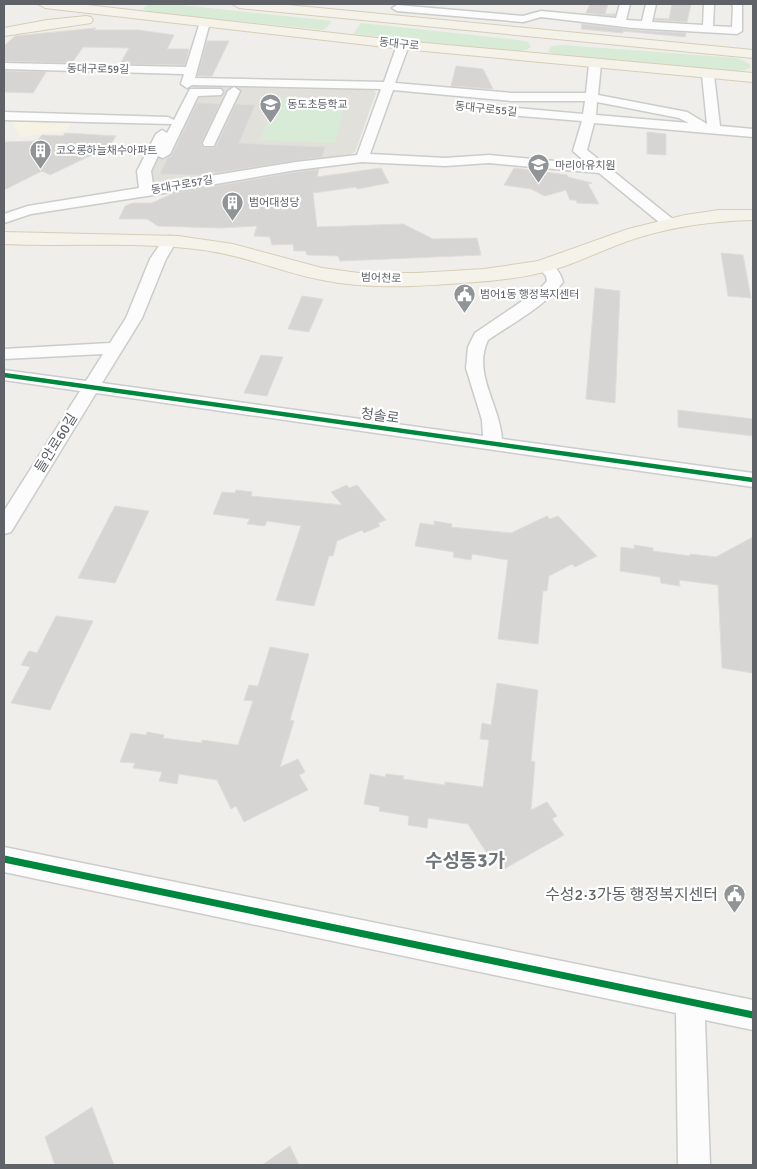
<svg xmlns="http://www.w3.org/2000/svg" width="757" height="1169" viewBox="0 0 757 1169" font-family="Signika,'Noto Sans KR',sans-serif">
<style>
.commercial{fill:#f7f3e4}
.education{fill:#e2e0da}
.green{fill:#d8ebd6}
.building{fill:#d6d5d3;stroke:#deddd9}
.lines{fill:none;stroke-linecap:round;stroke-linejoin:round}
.minor-casing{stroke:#cbcccc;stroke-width:3}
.major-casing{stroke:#d7ceb8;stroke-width:2}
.minor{fill:#fdfcfc;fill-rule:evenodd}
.major{fill:#f4f2e9;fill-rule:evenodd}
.cycleway-far1-casing{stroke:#fff;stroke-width:7}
.cycleway-casing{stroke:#fff;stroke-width:10}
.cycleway-far1{stroke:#00873e;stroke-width:4.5}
.cycleway{stroke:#00873e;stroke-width:7}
.labels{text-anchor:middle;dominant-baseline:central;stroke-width:4.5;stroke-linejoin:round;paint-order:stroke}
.far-street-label{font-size:11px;fill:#5f6368;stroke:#fff}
.far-poi-label{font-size:11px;fill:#5f6368;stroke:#fff;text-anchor:start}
.street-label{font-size:14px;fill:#5f6368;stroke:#fff}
.near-poi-label{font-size:16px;fill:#5f6368;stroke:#fff;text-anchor:end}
.near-quarter-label{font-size:19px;font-weight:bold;fill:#70757a;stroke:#fff}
</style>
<rect width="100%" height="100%" fill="#efeeea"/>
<polygon class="commercial" points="39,120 54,122 72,123 66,131 21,137 13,126 12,121"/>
<polygon class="education" points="203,84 370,88 376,93 355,152 346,156 158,186 153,182 151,170 194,87"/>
<g class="green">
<polygon points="148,4 172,4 332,21 324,30 150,12 143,9"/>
<polygon points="361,23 519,40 528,42 531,47 527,50 515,52 353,34"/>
<polygon points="563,45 737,58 747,62 751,67 745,70 738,71 555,55 548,51 552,46"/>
<polygon points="277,97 346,100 335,143 260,140"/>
</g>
<g class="building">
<polygon points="590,4 608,4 605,14 615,14 615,16 586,13"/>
<polygon points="672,4 691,4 687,22 654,20 655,18 669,19"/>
<polygon points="582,24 633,30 686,33 685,37 623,31 623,33 581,29"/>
<polygon points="96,28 94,30 138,30 174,35 167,49 189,49 185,65 120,64 129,48 83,47 72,63 4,61 4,46 15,36"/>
<polygon points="207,41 229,41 212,76 197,76"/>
<polygon points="456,66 483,69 493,89 451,86"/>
<polygon points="4,71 46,72 33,93 4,92"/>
<polygon points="197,103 220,104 201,142 203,148 215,148 236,104 255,105 239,143 325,147 322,157 200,175 160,174 168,157 172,155"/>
<polygon points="647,132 666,134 666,155 647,154"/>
<polygon points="65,133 116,136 105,153 96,153 50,175 42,171 4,190 4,142 37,141 42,135 63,136"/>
<polygon points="381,168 389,183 357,189 356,187 313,193 317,227 403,224 433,239 477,238 481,255 340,261 338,256 307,255 306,251 294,251 293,244 272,245 270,237 254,236 257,226 220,228 158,226 147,219 119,219 125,206 133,203 152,203 174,193 296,172 319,169 317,177"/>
<polygon points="514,168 567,175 568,177 592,183 588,184 599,204 577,203 576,200 570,200 566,190 545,196 531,189 504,185"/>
<polygon points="721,253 743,255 751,298 728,296"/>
<polygon points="595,288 620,291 615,403 586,399"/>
<polygon points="302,296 323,299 309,332 288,329"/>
<polygon points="261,355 283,357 267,396 244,393"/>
<polygon points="678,410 753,419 753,436 678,427"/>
<polygon points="347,485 349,488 357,485 386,520 378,523 380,526 364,533 362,530 337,541 333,556 329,556 314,606 276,600 301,526 267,521 265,526 247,524 250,519 213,514 222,492 235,493 236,490 252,492 251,496 342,505 331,492"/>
<polygon points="115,506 149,511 115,583 78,578"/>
<polygon points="547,516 550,519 558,516 597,556 575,567 572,564 549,576 547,591 543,591 538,644 498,639 508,560 472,554 471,560 453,557 454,552 415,546 420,523 434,525 434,521 452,524 451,527 511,533"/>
<polygon points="753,537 753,673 722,668 718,585 679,580 680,586 661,583 660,577 620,571 621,547 634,549 634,545 653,548 653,551 690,556 690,554 716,557"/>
<polygon points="56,616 93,621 50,710 11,703 30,667 21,665 29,651 37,653"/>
<polygon points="270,647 309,654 290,720 294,721 280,767 298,759 305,772 299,775 308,790 244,822 236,806 231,809 217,780 179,774 177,784 159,781 162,772 133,768 135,763 120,762 131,733 146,735 147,732 164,735 163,738 202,743 202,740 238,745 253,701 244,700 249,685 258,686"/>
<polygon points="497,683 538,690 531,761 535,762 531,810 547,802 557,816 552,819 564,835 504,869 492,852 488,855 468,824 428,818 427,828 408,825 409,816 379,811 380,807 364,804 370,774 385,777 386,774 404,776 403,779 445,785 445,782 483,787 489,740 480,739 482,723 491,725"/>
<polygon points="92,1107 114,1165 55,1165 45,1137"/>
<polygon points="290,1146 299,1165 262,1165"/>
</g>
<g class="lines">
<defs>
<g id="minor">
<polygon points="620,4 630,4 626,20 642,21 646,4 656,4 652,22 703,25 704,4 714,4 713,26 732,27 733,6 731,4 742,4 742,31 737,34 633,28 541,17 523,22 397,11 392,8 397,5 523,16 541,11 616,18"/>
<path d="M205 19 210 22 195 78 384 82 397 45 403 42 409 45 395 83 512 93H586L589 64 595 61 601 64 598 95 687 112 707 124 702 75 708 72 714 75 720 126 753 129V137L594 123 587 150 675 221 677 224 675 227H665L599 173 489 163 445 166 362 162 296 170 147 196 31 214 4 223V214L28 206 139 188 137 171 156 134 162 130 167 133 172 124 4 120V112L168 117 174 120 190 89H221L223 92 221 95 198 96 170 154 163 158 158 156 151 171 153 185 296 162 357 155 381 89 192 85 187 88 181 84 184 74 4 69V63L186 67 200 22ZM393 90 512 101H585L583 114 495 106 489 110 495 114 582 121 573 151 588 164 489 155 445 158 370 154ZM597 102 679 118 689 123 596 115Z"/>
<polygon points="234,87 240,91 215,143 214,146 204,146 203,143 228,91"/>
<path d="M170 236 175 237 177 240 166 259 142 318 102 383 483 436 482 420 466 368 468 347 475 333 540 289 547 281 546 276 537 266 540 263C552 260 560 271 563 282 547 305 511 324 488 340 472 373 500 405 502 439L753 473V487L96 393 11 532 4 534V511L80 391 4 380V370L86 381 103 354 4 359V349L110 343 126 318 150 259 165 237Z"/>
<polygon points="4,847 753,1000 753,1030 705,1020 710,1165 678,1165 676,1013 4,872"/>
</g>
<g id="major">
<polygon points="38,4 78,4 403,41 753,73 753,82 403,49 45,8"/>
<polygon points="232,4 278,4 753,50 753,58 239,8"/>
<polygon points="86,16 91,17 93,20 91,23 4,36 4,28 47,20"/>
<path d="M719 210H753V220C714 221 677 226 640 237 614 245 590 257 565 266 536 276 505 280 475 282 424 286 371 290 322 280 281 272 243 255 203 250 137 241 70 247 4 244V232L178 236 233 244 322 268 359 273H417L484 269 538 261 628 229 685 215Z"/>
</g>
</defs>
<use href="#minor" class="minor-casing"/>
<use href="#major" class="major-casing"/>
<use href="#minor" class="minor"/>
<use href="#major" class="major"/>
<defs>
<polyline id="cycleway-far1" points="4,375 753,480"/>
<polyline id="cycleway" points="4,859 753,1015"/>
</defs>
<use href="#cycleway-far1" class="cycleway-far1-casing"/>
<use href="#cycleway" class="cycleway-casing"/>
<use href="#cycleway-far1" class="cycleway-far1"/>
<use href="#cycleway" class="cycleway"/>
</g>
<defs>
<symbol id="school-pin" viewBox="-11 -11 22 30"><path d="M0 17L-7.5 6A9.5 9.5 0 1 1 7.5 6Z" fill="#919496" stroke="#fff"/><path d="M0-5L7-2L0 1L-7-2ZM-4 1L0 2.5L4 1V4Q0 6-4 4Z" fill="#fff"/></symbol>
<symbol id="building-pin" viewBox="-11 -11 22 30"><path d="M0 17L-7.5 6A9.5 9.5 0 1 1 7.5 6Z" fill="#919496" stroke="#fff"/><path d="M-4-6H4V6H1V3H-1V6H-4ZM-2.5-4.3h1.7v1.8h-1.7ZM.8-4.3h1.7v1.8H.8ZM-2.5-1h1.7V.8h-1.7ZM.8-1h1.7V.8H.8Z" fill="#fff"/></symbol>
<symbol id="civic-pin" viewBox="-11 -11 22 30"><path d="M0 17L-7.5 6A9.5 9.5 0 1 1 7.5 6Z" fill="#919496" stroke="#fff"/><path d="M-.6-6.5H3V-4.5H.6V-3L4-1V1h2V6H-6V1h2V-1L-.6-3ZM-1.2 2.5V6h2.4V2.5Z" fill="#fff"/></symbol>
</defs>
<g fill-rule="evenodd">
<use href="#school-pin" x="258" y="92" width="25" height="34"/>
<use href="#building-pin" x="28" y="138" width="25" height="34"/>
<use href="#school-pin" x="526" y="152" width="25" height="34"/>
<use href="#building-pin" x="220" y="190" width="25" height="34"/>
<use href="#civic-pin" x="452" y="282" width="25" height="34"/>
<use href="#civic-pin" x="722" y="882" width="25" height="34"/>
</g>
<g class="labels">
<g class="far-street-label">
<text transform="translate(399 44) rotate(6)">동대구로</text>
<text transform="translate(98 69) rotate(1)">동대구로59길</text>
<text transform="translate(486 109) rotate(6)">동대구로55길</text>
<text transform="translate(182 185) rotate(-10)">동대구로57길</text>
<text transform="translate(381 278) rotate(2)">범어천로</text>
</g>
<g class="far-poi-label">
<text x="287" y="104">동도초등학교</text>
<text x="56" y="150">코오롱하늘채수아파트</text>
<text x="555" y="165">마리아유치원</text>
<text x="249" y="202">범어대성당</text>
<text x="480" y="294">범어1동 행정복지센터</text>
</g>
<g class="street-label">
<text transform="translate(380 416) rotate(8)">청솔로</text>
<text transform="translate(56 443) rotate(-58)">들안로60길</text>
</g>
<g class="near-poi-label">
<text x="718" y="895">수성2·3가동 행정복지센터</text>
</g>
<g class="near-quarter-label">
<text x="465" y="861">수성동3가</text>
</g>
</g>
<rect width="757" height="1169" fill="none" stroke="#5f6368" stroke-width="10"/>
</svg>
